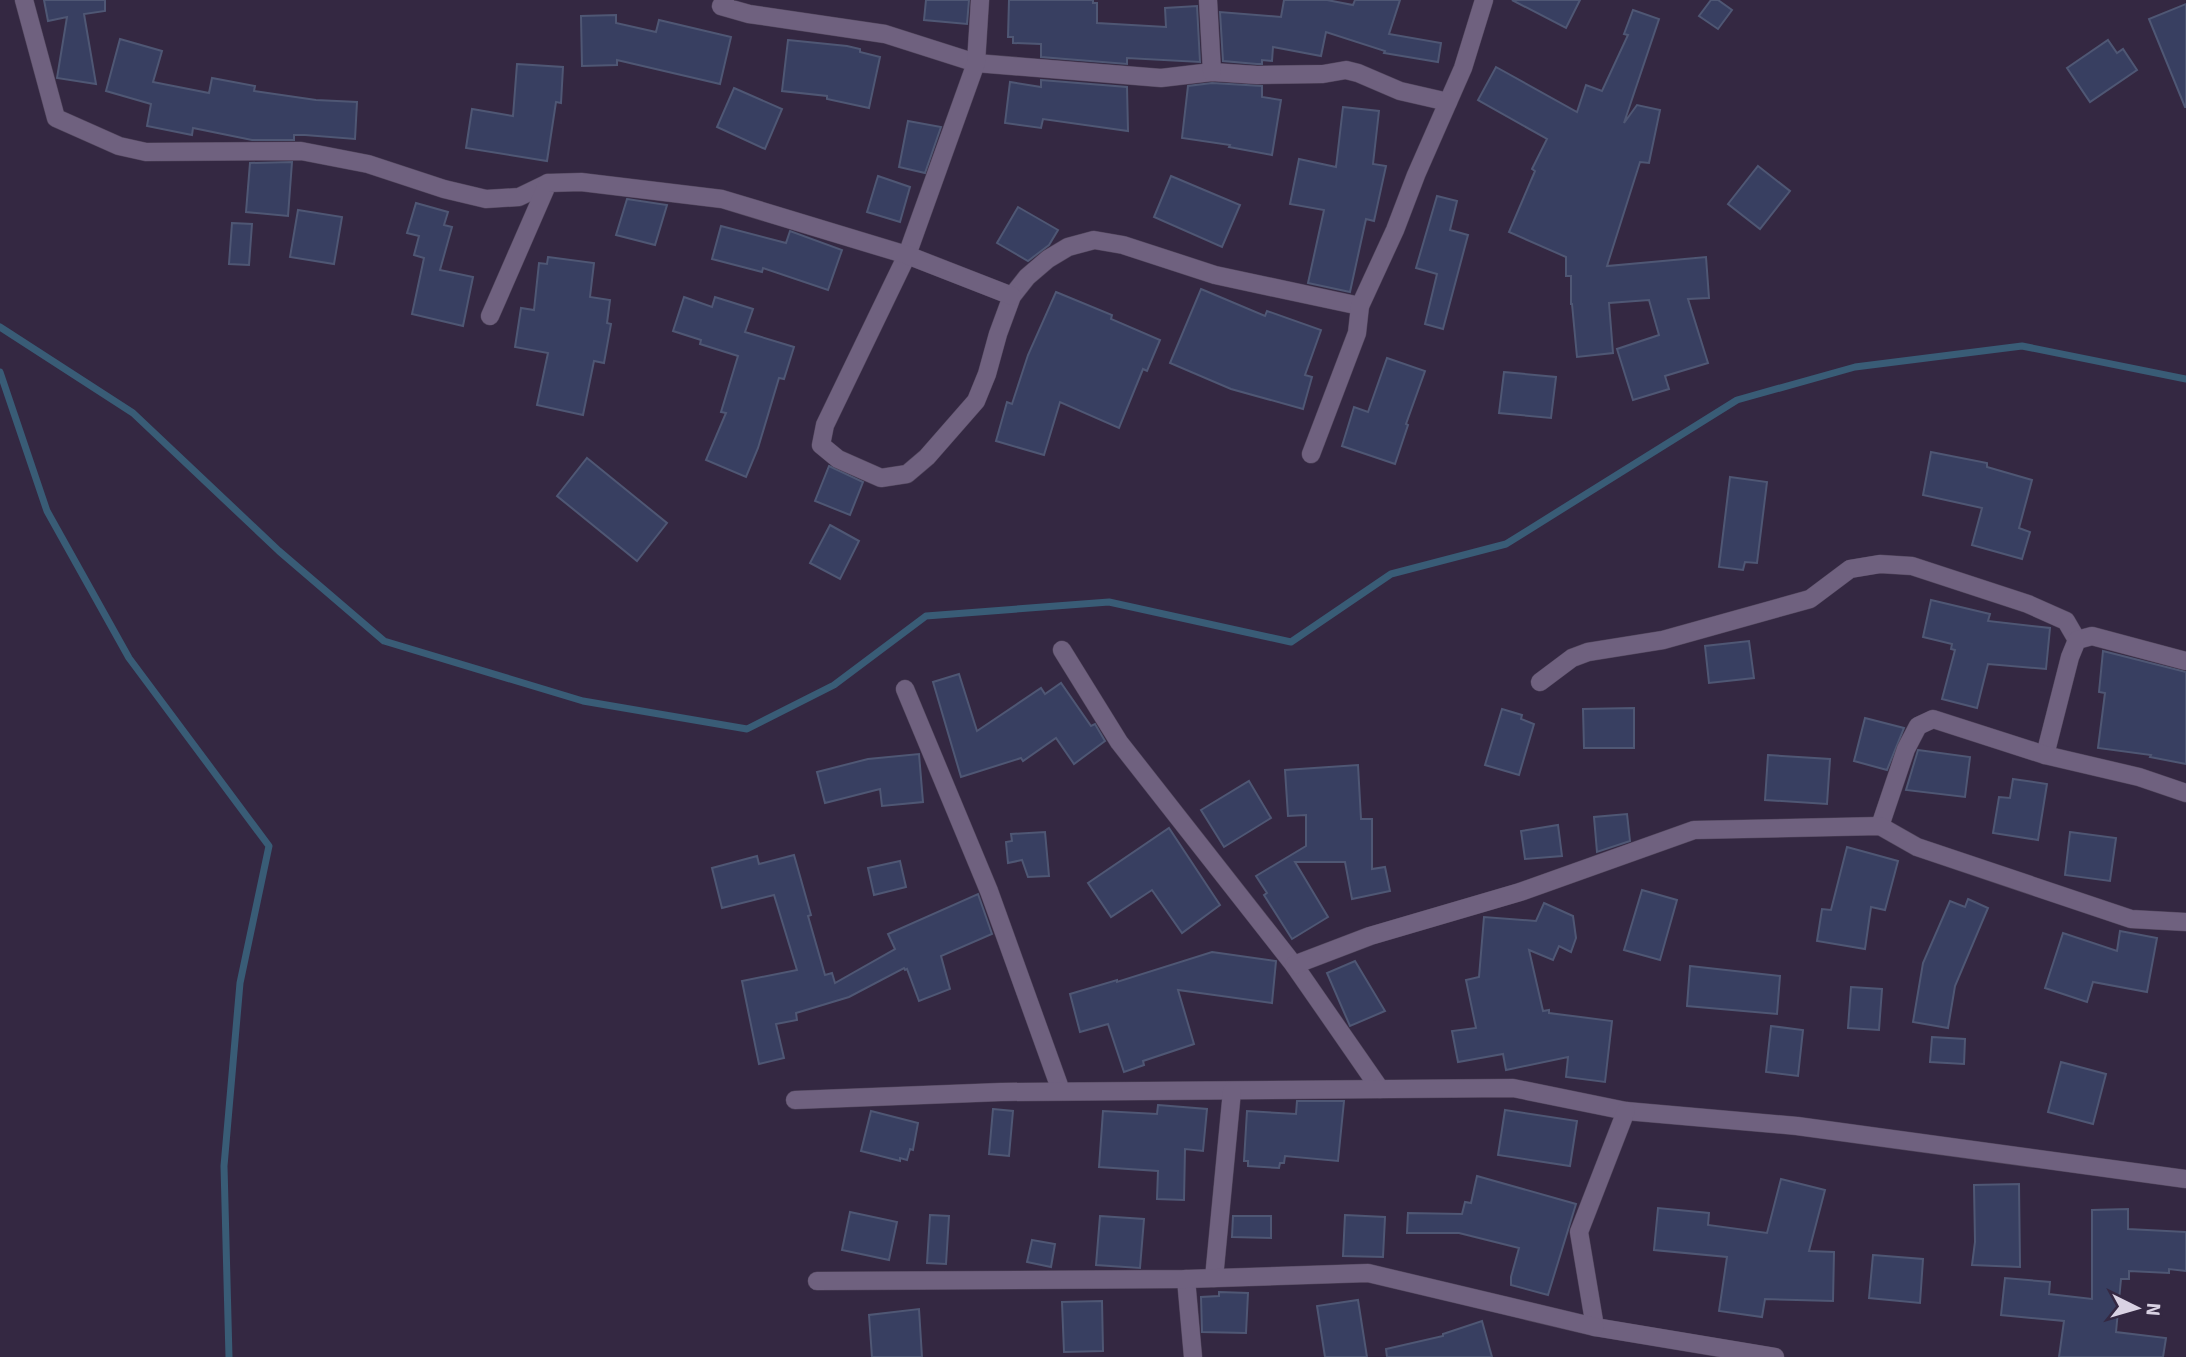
<svg xmlns="http://www.w3.org/2000/svg" width="2186" height="1357" viewBox="0 0 2186 1357" font-family="Signika,sans-serif">
<style>
.lines{fill:none;stroke-linecap:round;stroke-linejoin:round}
.stream{stroke:#395c76;stroke-width:7}
.building{fill:#383f61;stroke:#4f5774;stroke-width:2}
.street-casing{stroke:#51465c;stroke-width:19}
.street{stroke:#6f617f;stroke-width:18}
</style>
<rect width="100%" height="100%" fill="#342842"/>
<g class="lines">
<g class="stream">
<polyline points="0,327 133,413 279,551 384,641 583,701 747,729 834,685 926,616 1109,602 1291,642 1391,574 1506,544 1737,400 1855,367 2022,346 2186,379"/>
<polyline points="0,372 47,511 129,658 269,846 240,983 224,1166 229,1357"/>
</g>
</g>
<g class="building">
<polygon points="44,0 105,0 105,11 84,14 96,84 57,78 67,17 48,21"/>
<polygon points="926,0 969,0 967,24 924,20"/>
<polygon points="1009,0 1093,0 1093,3 1097,3 1097,23 1166,27 1165,8 1197,6 1200,62 1127,58 1127,64 1041,57 1041,44 1013,43 1013,37 1008,37"/>
<polygon points="1284,0 1327,0 1353,5 1355,0 1400,0 1389,34 1441,43 1438,62 1384,53 1385,51 1326,32 1321,56 1273,47 1272,61 1262,60 1262,64 1257,64 1223,61 1220,12 1281,17"/>
<polygon points="1512,0 1580,0 1566,28"/>
<polygon points="1711,0 1718,0 1732,10 1718,29 1699,16"/>
<polygon points="2186,4 2186,107 2185,107 2149,19"/>
<polygon points="1633,10 1659,19 1624,123 1637,105 1660,110 1649,163 1640,162 1607,266 1706,257 1709,298 1688,299 1708,363 1665,376 1669,389 1633,400 1617,349 1659,335 1649,300 1609,303 1613,353 1577,357 1572,304 1571,304 1571,276 1566,276 1566,257 1509,232 1535,171 1532,169 1547,139 1478,100 1496,67 1577,112 1586,85 1602,91 1628,35 1624,34"/>
<polygon points="616,15 616,23 656,32 659,20 731,37 720,84 617,60 617,65 582,66 581,16"/>
<polygon points="120,39 162,51 153,82 209,93 212,78 255,86 254,91 316,100 357,102 355,139 305,135 294,135 294,140 252,140 193,128 192,135 147,126 151,104 106,91"/>
<polygon points="788,40 847,46 860,49 860,52 880,57 869,108 827,99 827,96 782,91"/>
<polygon points="2108,40 2117,53 2123,49 2137,70 2090,102 2067,68"/>
<polygon points="517,64 563,67 561,103 556,102 547,161 466,148 472,109 513,116"/>
<polygon points="1041,80 1127,87 1128,131 1043,119 1041,128 1005,123 1010,82 1041,87"/>
<polygon points="1212,83 1262,86 1262,97 1281,100 1272,155 1229,147 1230,145 1182,138 1188,86"/>
<polygon points="734,88 782,109 765,149 717,127"/>
<polygon points="1343,107 1379,111 1373,164 1386,166 1374,221 1366,219 1350,292 1308,283 1324,210 1290,204 1299,159 1336,167"/>
<polygon points="908,121 941,127 925,173 899,167"/>
<polygon points="292,162 288,216 246,212 250,163"/>
<polygon points="1758,166 1790,191 1760,229 1728,204"/>
<polygon points="878,176 910,187 900,222 867,212"/>
<polygon points="1171,176 1240,205 1222,247 1154,217"/>
<polygon points="1437,196 1457,201 1450,230 1468,235 1443,329 1425,324 1437,274 1416,268"/>
<polygon points="627,199 667,205 655,245 616,235"/>
<polygon points="416,203 448,212 444,225 452,227 440,270 473,277 463,326 412,314 424,258 414,255 419,236 407,233"/>
<polygon points="1018,207 1058,230 1049,245 1028,261 997,243"/>
<polygon points="298,210 342,217 334,264 290,257"/>
<polygon points="232,223 252,224 249,265 229,264"/>
<polygon points="721,226 786,243 790,231 842,250 828,290 763,268 762,272 712,259"/>
<polygon points="548,257 594,263 590,297 610,300 607,323 611,324 604,363 594,361 583,415 537,405 548,353 515,347 521,308 534,310 539,263 547,264"/>
<polygon points="1201,289 1265,316 1267,311 1321,330 1305,375 1312,377 1303,409 1231,389 1170,363"/>
<polygon points="1056,292 1112,315 1111,319 1160,340 1147,371 1143,369 1119,428 1060,402 1044,455 996,441 1007,402 1012,404 1028,355"/>
<polygon points="684,297 712,307 715,297 753,309 745,332 794,347 784,379 779,378 758,448 746,477 706,460 726,413 721,412 738,356 700,344 701,340 673,331"/>
<polygon points="1387,358 1425,371 1406,424 1408,425 1395,464 1342,446 1354,407 1368,412"/>
<polygon points="1504,372 1556,377 1551,418 1499,413"/>
<polygon points="1931,452 1987,463 1987,467 2032,480 2019,528 2030,532 2022,559 1972,545 1982,508 1923,495"/>
<polygon points="587,458 667,523 637,561 557,496"/>
<polygon points="829,466 863,482 850,515 815,501"/>
<polygon points="1730,477 1767,482 1757,563 1745,562 1743,570 1719,567"/>
<polygon points="830,525 859,541 840,579 810,563"/>
<polygon points="1931,600 1990,614 1988,621 2050,628 2046,669 1988,664 1977,708 1942,699 1955,650 1951,649 1952,644 1923,637"/>
<polygon points="1749,641 1754,678 1709,683 1705,646"/>
<polygon points="2103,651 2186,672 2186,764 2150,757 2151,755 2098,748 2105,693 2099,692"/>
<polygon points="959,674 977,731 1041,688 1045,694 1061,683 1091,726 1095,724 1105,741 1074,764 1056,738 1023,761 1021,758 961,777 933,682"/>
<polygon points="1634,708 1634,748 1584,748 1583,709"/>
<polygon points="1502,709 1522,715 1521,719 1534,724 1519,775 1485,765"/>
<polygon points="1865,718 1904,728 1887,770 1854,761"/>
<polygon points="1918,750 1970,757 1965,797 1906,790"/>
<polygon points="919,754 923,802 882,806 880,789 825,803 817,772 868,759"/>
<polygon points="1768,755 1830,759 1827,804 1765,800"/>
<polygon points="1358,765 1361,819 1372,819 1372,869 1385,867 1390,891 1352,899 1345,862 1295,862 1328,917 1292,939 1264,895 1267,893 1256,876 1306,846 1306,815 1288,816 1285,770"/>
<polygon points="2013,779 2047,784 2038,840 1993,833 1999,797 2010,798"/>
<polygon points="1249,781 1271,818 1224,847 1201,810"/>
<polygon points="1627,814 1630,841 1597,852 1594,817"/>
<polygon points="1558,825 1562,856 1525,859 1521,831"/>
<polygon points="1169,828 1220,905 1182,933 1152,890 1111,917 1088,883"/>
<polygon points="1045,832 1049,876 1028,877 1022,860 1008,863 1006,842 1012,841 1011,834"/>
<polygon points="2070,832 2116,838 2110,881 2065,875"/>
<polygon points="1847,847 1898,861 1885,910 1871,907 1865,949 1817,941 1822,909 1831,910"/>
<polygon points="794,855 811,915 808,916 825,975 832,973 835,983 895,949 888,934 978,894 992,934 941,956 950,989 919,1001 907,969 905,970 904,968 849,997 796,1013 797,1020 776,1024 784,1058 759,1064 742,981 797,970 774,895 722,908 712,868 757,856 759,864"/>
<polygon points="900,861 906,887 874,895 868,868"/>
<polygon points="1642,890 1677,900 1660,960 1624,950"/>
<polygon points="1968,899 1988,908 1955,986 1948,1028 1913,1022 1923,963 1950,901 1965,907"/>
<polygon points="1544,903 1573,916 1576,938 1571,952 1559,946 1553,960 1529,950 1543,1011 1549,1010 1549,1013 1612,1021 1605,1082 1566,1077 1568,1057 1506,1070 1503,1054 1458,1062 1452,1031 1476,1028 1466,980 1479,977 1484,917 1536,921"/>
<polygon points="2120,931 2157,938 2147,992 2093,982 2087,1002 2045,988 2063,933 2117,951"/>
<polygon points="1212,952 1276,961 1272,1003 1178,990 1194,1044 1143,1061 1144,1065 1124,1072 1108,1024 1080,1032 1070,994 1117,980 1117,982"/>
<polygon points="1355,961 1385,1011 1350,1026 1327,973"/>
<polygon points="1690,966 1780,976 1777,1014 1687,1006"/>
<polygon points="1851,987 1882,989 1879,1030 1848,1028"/>
<polygon points="1771,1026 1803,1030 1798,1076 1766,1072"/>
<polygon points="1932,1037 1965,1039 1964,1064 1930,1062"/>
<polygon points="2061,1062 2106,1074 2093,1124 2048,1112"/>
<polygon points="1297,1101 1344,1101 1338,1161 1285,1156 1284,1163 1280,1163 1279,1168 1248,1166 1248,1161 1244,1161 1247,1111 1296,1114"/>
<polygon points="1158,1105 1207,1109 1203,1151 1185,1149 1184,1200 1157,1199 1158,1171 1099,1167 1103,1111 1157,1114"/>
<polygon points="993,1109 1013,1111 1009,1156 989,1154"/>
<polygon points="1505,1110 1577,1121 1570,1166 1498,1155"/>
<polygon points="871,1111 918,1123 913,1150 910,1149 907,1160 900,1158 900,1161 861,1151"/>
<polygon points="1477,1176 1576,1204 1548,1295 1511,1285 1511,1277 1519,1248 1459,1233 1407,1233 1408,1213 1462,1214 1465,1202 1471,1203"/>
<polygon points="1781,1179 1825,1190 1809,1251 1834,1252 1833,1301 1765,1299 1762,1317 1719,1311 1727,1257 1654,1250 1658,1208 1709,1213 1708,1225 1767,1233"/>
<polygon points="2019,1184 2020,1267 1972,1265 1975,1242 1974,1185"/>
<polygon points="2128,1209 2128,1229 2186,1232 2186,1271 2169,1269 2169,1273 2129,1271 2129,1279 2121,1279 2116,1332 2166,1338 2163,1357 2059,1357 2064,1321 2001,1315 2005,1278 2050,1282 2049,1294 2092,1299 2092,1210"/>
<polygon points="850,1212 897,1222 889,1260 842,1250"/>
<polygon points="930,1215 949,1216 946,1264 927,1263"/>
<polygon points="1345,1215 1385,1217 1383,1257 1343,1256"/>
<polygon points="1100,1216 1144,1219 1140,1268 1096,1265"/>
<polygon points="1233,1216 1271,1216 1271,1238 1232,1237"/>
<polygon points="1032,1240 1055,1244 1051,1267 1027,1262"/>
<polygon points="1873,1255 1923,1259 1920,1303 1869,1298"/>
<polygon points="1219,1292 1248,1293 1246,1333 1202,1332 1201,1297 1219,1296"/>
<polygon points="1358,1300 1367,1357 1325,1357 1317,1306"/>
<polygon points="1102,1301 1103,1351 1064,1352 1062,1302"/>
<polygon points="919,1309 922,1357 872,1357 869,1315"/>
<polygon points="1482,1321 1492,1357 1387,1357 1386,1349 1443,1336 1443,1334"/>
</g>
<g class="lines">
<defs>
<g id="street">
<polyline points="24,0 56,118 119,146 146,152 301,151 368,164 444,189 486,199 519,197 548,183"/>
<polyline points="725,0 721,6 749,14 885,34 976,63 1161,78 1212,72 1257,75 1323,74 1346,70 1358,73 1400,91 1448,102"/>
<polyline points="980,0 976,63 907,255 825,425 821,445 838,459 881,478 907,474 927,457 976,401 987,374 998,334 1012,296 1027,277 1048,259 1068,247 1094,240 1123,245 1215,275 1360,306"/>
<polyline points="1208,0 1212,72"/>
<polyline points="490,316 548,183 581,182 722,199 907,255 1012,296"/>
<polyline points="1311,454 1357,333 1360,306 1395,230 1416,175 1463,68 1484,0"/>
<polyline points="1062,650 1119,742 1294,965 1380,1089"/>
<polyline points="1540,682 1572,658 1588,652 1663,640 1810,599 1850,569 1880,564 1912,566 2028,604 2066,621 2077,640"/>
<polyline points="905,689 989,891 1061,1091"/>
<polyline points="2045,755 2070,657 2077,640 2092,636 2186,661"/>
<polyline points="1880,826 1906,749 1918,726 1933,719 2045,755 2139,777 2186,793"/>
<polyline points="1294,965 1370,936 1520,892 1694,830 1880,826 1917,847 2131,919 2186,922"/>
<polyline points="795,1100 1001,1092 1513,1088 1626,1111 1797,1126 2186,1179"/>
<polyline points="1626,1111 1579,1232 1595,1327 1775,1357"/>
<polyline points="1214,1278 1232,1091"/>
<polyline points="1186,1279 1193,1357"/>
<polyline points="817,1281 1186,1279 1368,1273 1595,1327"/>
</g>
</defs>
<use href="#street" class="street-casing"/>
<use href="#street" class="street"/>
</g>
<g transform="translate(2137 1308) rotate(95)" stroke="#342842" stroke-width="5" paint-order="stroke">
<path d="M0-5L12 26L0 18L-12 26Z" fill="#d9d2e3"/>
<text y="-10" font-size="19" font-weight="bold" text-anchor="middle" fill="#d9d2e3">N</text>
</g>
</svg>
